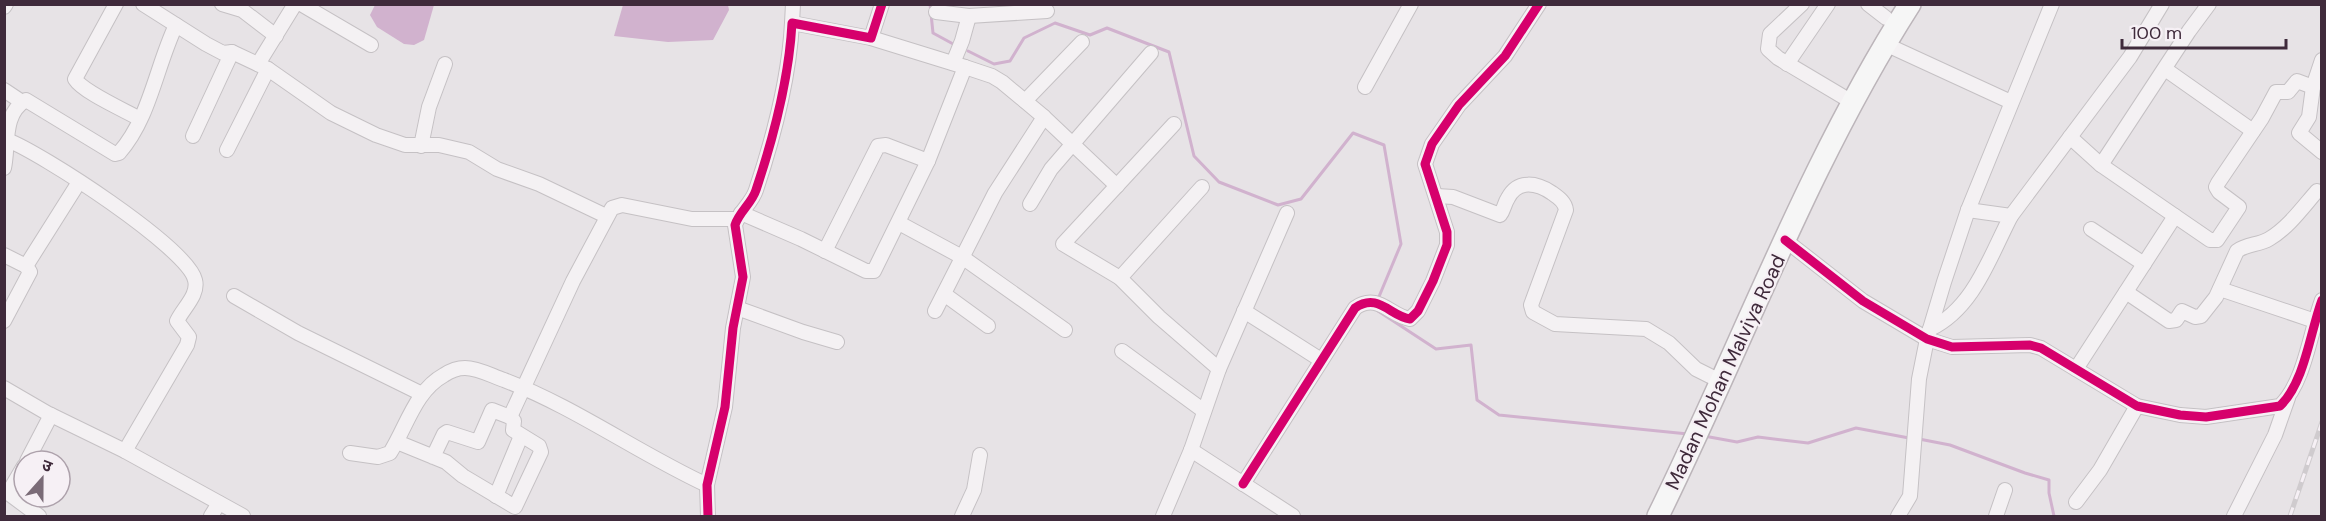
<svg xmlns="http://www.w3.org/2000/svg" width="2326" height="521" viewBox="0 0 2326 521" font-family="'DM Sans','Noto Sans Devanagari',sans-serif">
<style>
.water{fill:#d1b2ce}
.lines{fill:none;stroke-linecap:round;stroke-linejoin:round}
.stream{stroke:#d1b2ce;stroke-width:3}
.minor-casing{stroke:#c5c1c4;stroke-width:16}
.highway-casing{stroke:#bcb5ba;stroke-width:24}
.minor{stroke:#f4f1f3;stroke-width:14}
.highway{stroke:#f6f6f6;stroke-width:21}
.rail-casing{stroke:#cfcbce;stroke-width:5}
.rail{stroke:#f6f0f5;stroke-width:3;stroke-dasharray:9;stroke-linecap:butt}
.cycleway-casing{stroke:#f6f0f5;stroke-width:13}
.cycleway{stroke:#d6006c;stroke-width:9}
.labels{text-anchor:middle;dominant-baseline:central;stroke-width:4.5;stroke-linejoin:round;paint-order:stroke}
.street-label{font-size:20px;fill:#3f2a3b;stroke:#f6f0f5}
</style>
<rect width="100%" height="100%" fill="#e7e3e6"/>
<g class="water">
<polygon points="375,5 434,5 424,40 414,45 404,44 377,27 370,15"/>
<polygon points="623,5 728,5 729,10 713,40 668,42 614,36"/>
</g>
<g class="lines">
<g class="stream">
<polyline points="930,4 933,33 955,45"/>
<polyline points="968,51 994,64 1010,61 1024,38 1055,23 1090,35 1107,28 1169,52 1194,156 1219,182 1278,205 1301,199 1353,133 1384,145 1401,244 1378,299"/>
<polyline points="1378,311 1436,349 1471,345 1477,400 1499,415 1688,434"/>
<polyline points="1704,436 1737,442 1758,437 1808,443 1856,428 1909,438"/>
<polyline points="1919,439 1950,445 2025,473 2049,480 2049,493 2054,516"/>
</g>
<defs>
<g id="minor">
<path d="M116 4 75 79C83 92 124 110 140 119"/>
<polyline points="143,4 206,44 223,53 232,52 268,69 331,113 376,135 405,145 439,145 469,152 497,169 539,184 606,216"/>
<polyline points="222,4 242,10 276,36"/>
<polyline points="301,4 371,45"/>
<polyline points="1802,4 1770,34 1768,49 1778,58 1852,102"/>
<polyline points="1868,4 1886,18"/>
<polyline points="4,7 6,4"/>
<polyline points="936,12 969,16 1047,11"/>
<polyline points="792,23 793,4"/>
<polyline points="1885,44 2011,102"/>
<polyline points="2322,60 2313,87 2309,117 2299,133 2322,152"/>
<polyline points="953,63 962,41 969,16"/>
<polyline points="258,64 295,4"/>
<polyline points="1787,64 1828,4"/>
<polyline points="965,67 992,76 1002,82 1044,117 1117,186"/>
<polyline points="2165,69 2253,131"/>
<polyline points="1365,87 1411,4"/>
<polyline points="4,90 22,102"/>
<polyline points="1025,101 1082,42"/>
<polyline points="1174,124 1063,244 1120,278 1159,317 1219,369"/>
<polyline points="193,136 232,52"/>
<polyline points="2070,137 2101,165 2175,216 2076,369"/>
<path d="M7 140C40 152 188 248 195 280 199 295 183 308 177 321L189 337 187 345 125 451"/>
<polyline points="421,146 429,107 445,64"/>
<polyline points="227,150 268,69"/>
<polyline points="2101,165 2189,31 2209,4"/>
<path d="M4 168C9 145 2 114 26 100L115 154 119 153C150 118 156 67 176 25"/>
<path d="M1437 196 1453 197 1500 215C1504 210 1504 204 1508 198 1518 179 1537 183 1552 193 1559 198 1565 202 1566 210L1531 305 1533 312 1555 324 1646 329 1669 343 1696 369 1714 378"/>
<polyline points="1030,204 1051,169 1151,53"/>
<polyline points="1968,210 2011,216 2130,57 2162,4"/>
<polyline points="741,213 801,239 866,271 874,271 928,161 965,67 871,38"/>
<polyline points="2175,216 2210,240 2217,240 2239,207 2219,192 2216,187 2218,183 2262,118 2276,92 2288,92 2297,81 2313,87"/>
<polyline points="899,223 962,257 1065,330"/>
<polyline points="2091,229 2144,264"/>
<path d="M1785 240 1863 301 1927 339 1952 347 2030 345 2041 348 2137 406 2180 415 2206 417 2280 406C2305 382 2310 332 2322 300"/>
<polyline points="825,251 878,146 886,145 928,161"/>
<polyline points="4,255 26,266 30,272 4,321"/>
<polyline points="26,266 79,182"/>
<polyline points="1120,278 1202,187"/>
<polyline points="2220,289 2315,321"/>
<path d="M2126 292 2169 321 2176 320 2182 311 2195 317 2201 316 2216 297 2237 251C2246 244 2259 245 2269 239 2288 228 2303 207 2317 191"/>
<polyline points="944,294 988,326"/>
<polyline points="234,296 298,333 422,394"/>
<polyline points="737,308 803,332 837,342"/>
<polyline points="935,311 995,193 1044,117"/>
<polyline points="1244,311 1321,360"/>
<path d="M1930 329C1974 308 1990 256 2011 216"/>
<polyline points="1122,351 1204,411"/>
<polyline points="4,388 47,413 125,451 243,516"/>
<polyline points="510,417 573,281 612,208 622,205 692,219 737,219"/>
<polyline points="397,442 446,462 463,476 515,507 541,452 539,446 513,430 514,421 510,417 492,410 478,442 447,432 444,434 433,457"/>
<polyline points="1191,450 1293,516"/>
<path d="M350 453 378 457 390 453C407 426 415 391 444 375 450 371 458 368 465 368 478 368 492 376 504 380 575 407 638 453 707 485"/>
<polyline points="27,461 51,415"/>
<polyline points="24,466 8,493 39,516"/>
<path d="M1243 484 1355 308C1378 292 1390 316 1410 319L1418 311 1433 281 1447 245V232L1425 164 1432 144 1459 105 1505 56 1539 4"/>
<polyline points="496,496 521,436"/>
<polyline points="2076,502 2100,470 2137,406"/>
<polyline points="211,516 219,503"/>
<path d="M708 516 707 485 725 407 733 328 743 277 735 225C739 212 752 203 756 190 774 136 789 80 792 23L871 38 882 4"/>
<polyline points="962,516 974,490 980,455"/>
<polyline points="1163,516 1191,450 1219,369 1287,213"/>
<polyline points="1898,516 1910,496 1919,379 1927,339 1944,282 1968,210 2052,4"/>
<polyline points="1996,516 2005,490"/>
<polyline points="2234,516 2275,435 2288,398"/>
</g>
<path id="highway" d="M1658 516C1742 346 1807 165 1910 4"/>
</defs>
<use href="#minor" class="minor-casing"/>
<use href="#highway" class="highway-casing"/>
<use href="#minor" class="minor"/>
<use href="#highway" class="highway"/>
<defs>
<polyline id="rail" points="2290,516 2322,422"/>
</defs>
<use href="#rail" class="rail-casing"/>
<use href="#rail" class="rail"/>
<defs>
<g id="cycleway">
<path d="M1785 240 1863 301 1927 339 1952 347 2030 345 2041 348 2137 406 2180 415 2206 417 2280 406C2305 382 2310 332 2322 300"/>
<path d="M1243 484 1355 308C1378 292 1390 316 1410 319L1418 311 1433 281 1447 245V232L1425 164 1432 144 1459 105 1505 56 1539 4"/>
<path d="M708 516 707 485 725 407 733 328 743 277 735 225C739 212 752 203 756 190 774 136 789 80 792 23L871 38 882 4"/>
</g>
</defs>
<use href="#cycleway" class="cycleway-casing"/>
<use href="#cycleway" class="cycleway"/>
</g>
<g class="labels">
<g class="street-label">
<text transform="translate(1725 372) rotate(-65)">Madan Mohan Malviya Road</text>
</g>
</g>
<rect width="2326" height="521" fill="none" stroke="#3f2a3b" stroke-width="12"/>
<g transform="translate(42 479) rotate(21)"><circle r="28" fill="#f6f0f5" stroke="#ada1ab" stroke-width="1.5"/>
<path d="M0-4.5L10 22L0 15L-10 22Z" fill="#7a6b77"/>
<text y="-9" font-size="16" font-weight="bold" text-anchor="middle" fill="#3f2a3b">उ</text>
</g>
<path d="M2122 39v9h164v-9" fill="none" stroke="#3f2a3b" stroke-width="3"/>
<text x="2131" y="39" font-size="18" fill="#3f2a3b" stroke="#f6f0f5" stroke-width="4.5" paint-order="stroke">100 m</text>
</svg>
